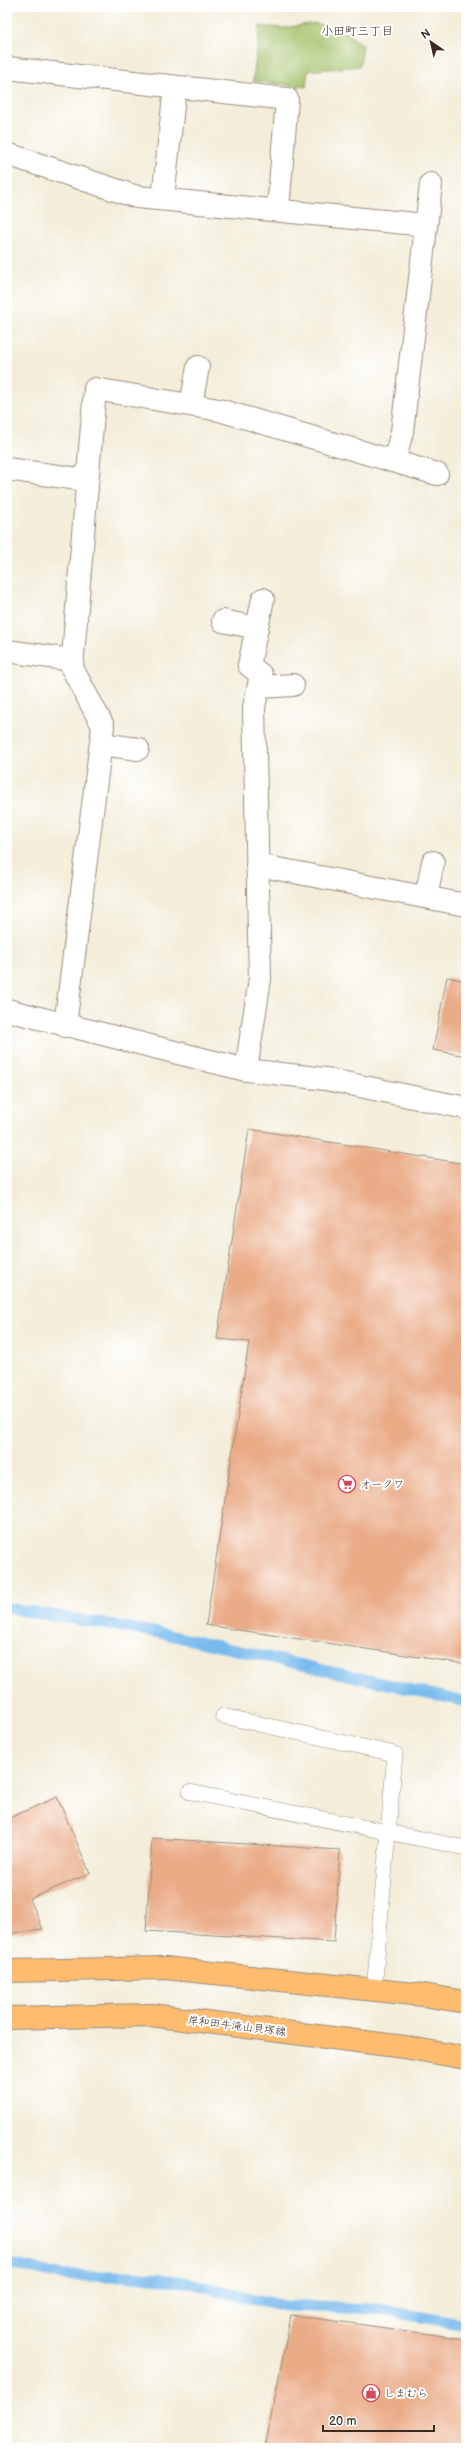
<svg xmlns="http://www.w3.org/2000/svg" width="473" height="2455" viewBox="0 0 473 2455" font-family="'Balsamiq Sans','Klee One',sans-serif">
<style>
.green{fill:#a3bf66;stroke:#6f7442}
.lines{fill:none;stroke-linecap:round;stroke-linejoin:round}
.stream{stroke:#78baed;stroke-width:11}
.building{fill:#eaab87}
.service-casing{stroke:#978c7c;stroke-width:16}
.minor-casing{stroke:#978c7c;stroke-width:24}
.primary-casing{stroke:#978c7c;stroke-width:24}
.service{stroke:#fff;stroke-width:15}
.minor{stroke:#fff;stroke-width:22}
.primary{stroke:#febc70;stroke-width:22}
.labels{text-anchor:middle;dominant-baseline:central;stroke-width:4;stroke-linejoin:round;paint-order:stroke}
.poi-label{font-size:11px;fill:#3b2a1e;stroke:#fff;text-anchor:start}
.street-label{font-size:11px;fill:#3b2a1e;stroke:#fff}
.neighbourhood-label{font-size:12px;fill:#3b2a1e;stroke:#fff}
</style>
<rect width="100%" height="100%" fill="#fff"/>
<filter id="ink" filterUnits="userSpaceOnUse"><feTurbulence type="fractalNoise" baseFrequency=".025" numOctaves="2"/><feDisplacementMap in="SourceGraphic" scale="8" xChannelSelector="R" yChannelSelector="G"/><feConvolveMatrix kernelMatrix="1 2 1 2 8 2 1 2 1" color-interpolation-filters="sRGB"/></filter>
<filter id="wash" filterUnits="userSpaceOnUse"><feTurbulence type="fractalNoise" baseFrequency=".012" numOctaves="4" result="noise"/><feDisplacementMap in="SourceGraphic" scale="16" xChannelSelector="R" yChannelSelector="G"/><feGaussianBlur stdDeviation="0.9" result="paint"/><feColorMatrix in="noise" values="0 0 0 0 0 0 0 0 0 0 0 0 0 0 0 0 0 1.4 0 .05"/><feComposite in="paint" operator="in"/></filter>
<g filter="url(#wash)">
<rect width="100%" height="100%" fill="#f3edd9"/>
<polygon class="green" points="314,23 344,31 363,45 360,66 308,71 306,87 253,81 260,26 284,28"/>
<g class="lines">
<g class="stream">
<polyline points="7,1608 160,1633 466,1702"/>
<polyline points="7,2263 65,2276 135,2276 185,2282 284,2306 376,2309 466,2325"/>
</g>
</g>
<g id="blocks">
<g class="building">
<polygon points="447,977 466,981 466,1056 433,1050"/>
<polygon points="249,1129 466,1164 466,1664 206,1625 249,1342 217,1339"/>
<polygon points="57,1797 90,1873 30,1899 43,1929 7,1934 7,1819"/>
<polygon points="152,1838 340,1850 334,1942 146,1931"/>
<polygon points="291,2315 466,2339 466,2448 265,2448"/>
</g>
</g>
</g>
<g filter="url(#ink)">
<use href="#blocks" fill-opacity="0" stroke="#978c7c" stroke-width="1"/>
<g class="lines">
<defs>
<g id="service">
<polyline points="223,1716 395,1754 374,1990"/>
<polyline points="190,1792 466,1848"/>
</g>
<g id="minor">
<polyline points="7,68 287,99 278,210"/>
<polyline points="7,154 137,197 426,225"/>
<polyline points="163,199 175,87"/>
<polyline points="191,405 198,367"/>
<polyline points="394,461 402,432 431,184"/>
<polyline points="7,469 86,480"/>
<polyline points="223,621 257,628"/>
<polyline points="7,651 72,660"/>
<polyline points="259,687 293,685"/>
<polyline points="101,744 138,749"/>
<polyline points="257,865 466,905"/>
<polyline points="426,897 433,862"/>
<polyline points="7,1010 246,1070 326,1079 466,1108"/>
<polyline points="65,1026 103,726 72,668 95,389 219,410 437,474"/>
<polyline points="246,1070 260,979 254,707 261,675 249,665 263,599"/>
</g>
<g id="primary">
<polyline points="7,1971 165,1968 423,1995 466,2002"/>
<polyline points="7,2018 151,2015 404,2047 466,2058"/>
</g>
</defs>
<use href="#service" class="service-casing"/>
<use href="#minor" class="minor-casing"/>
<use href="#primary" class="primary-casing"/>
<use href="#service" class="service"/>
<use href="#minor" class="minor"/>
<use href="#primary" class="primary"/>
</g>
</g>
<defs>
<symbol id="supermarket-ring" viewBox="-11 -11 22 22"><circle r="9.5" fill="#fff" stroke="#d1495b" stroke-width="1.5"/><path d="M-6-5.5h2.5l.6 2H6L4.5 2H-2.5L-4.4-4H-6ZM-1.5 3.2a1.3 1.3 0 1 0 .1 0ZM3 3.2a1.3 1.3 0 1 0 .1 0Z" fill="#d1495b"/></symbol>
<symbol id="shop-ring" viewBox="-11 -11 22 22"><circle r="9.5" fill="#fff" stroke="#d1495b" stroke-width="1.5"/><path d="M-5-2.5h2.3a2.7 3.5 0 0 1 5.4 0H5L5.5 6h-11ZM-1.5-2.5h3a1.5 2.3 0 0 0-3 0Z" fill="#d1495b"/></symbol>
</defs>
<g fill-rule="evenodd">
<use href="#supermarket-ring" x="337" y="1474" width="20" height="20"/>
<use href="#shop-ring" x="361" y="2383" width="20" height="20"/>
</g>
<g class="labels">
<g class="poi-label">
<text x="360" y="1484">オークワ</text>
<text x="384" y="2393">しまむら</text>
</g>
<g class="street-label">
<text transform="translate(237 2026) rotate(7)">岸和田牛滝山貝塚線</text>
</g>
<g class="neighbourhood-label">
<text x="357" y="31">小田町三丁目</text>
</g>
</g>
<rect width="473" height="2455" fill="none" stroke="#fff" stroke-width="24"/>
<g transform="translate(431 42) rotate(326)" stroke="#ffffff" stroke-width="3" paint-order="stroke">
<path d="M0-3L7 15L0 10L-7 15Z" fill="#3b2a1e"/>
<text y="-6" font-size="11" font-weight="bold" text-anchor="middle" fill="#3b2a1e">N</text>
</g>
<path d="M323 2425v6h111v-6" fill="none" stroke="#3b2a1e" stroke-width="2"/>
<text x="329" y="2425" font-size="12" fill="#3b2a1e" stroke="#ffffff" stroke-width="3" paint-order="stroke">20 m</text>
</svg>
